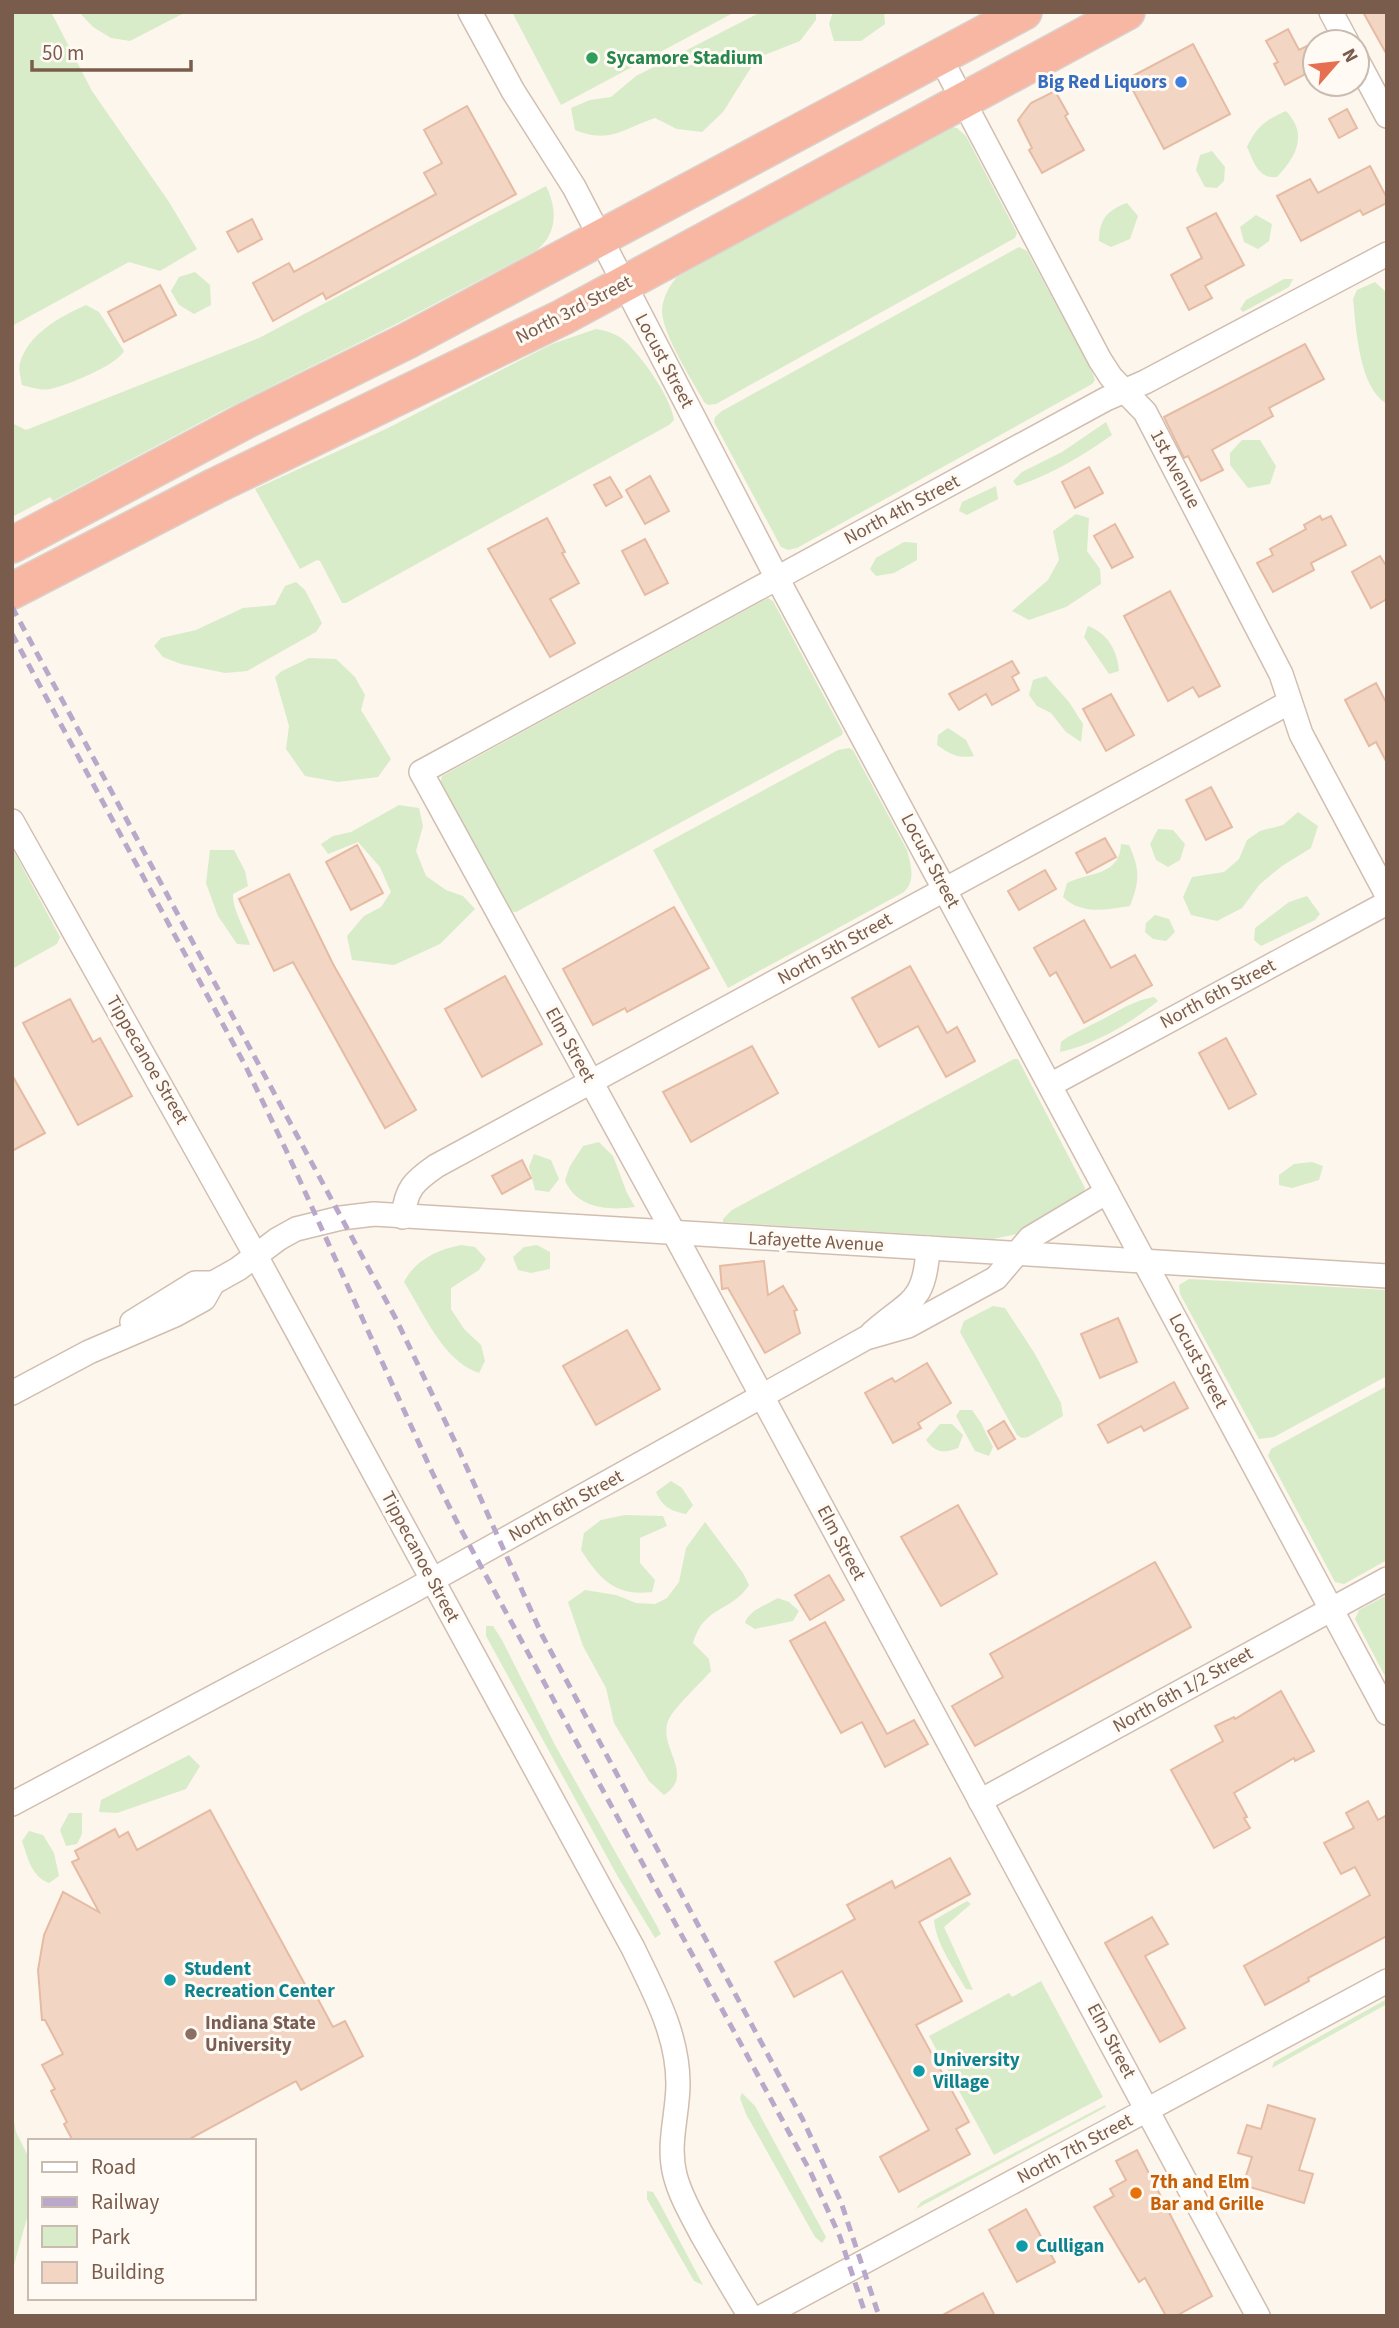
<svg xmlns="http://www.w3.org/2000/svg" width="1399" height="2328" viewBox="0 0 1399 2328" font-family="'Source Sans 3',sans-serif">
<style>
.green{fill:#d8ecc9}
.building{fill:#f3d5c3;stroke:#e6bba3;stroke-width:2}
.lines{fill:none;stroke-linecap:round;stroke-linejoin:round}
.minor-casing{stroke:#d1beb0;stroke-width:26}
.highway-casing{stroke:#dad1cd;stroke-width:38}
.minor{stroke:#fff;stroke-width:23}
.highway{stroke:#f7b7a3;stroke-width:35}
.rail{stroke:#b9a8c9;stroke-width:5;stroke-dasharray:10 7;stroke-linecap:butt}
.leisure-dot{fill:#2e9e5b;stroke:#fffaf3;stroke-width:2.5}
.shop-dot{fill:#3f7fe0;stroke:#fffaf3;stroke-width:2.5}
.culture-dot{fill:#0f9aa8;stroke:#fffaf3;stroke-width:2.5}
.education-dot{fill:#8d6e63;stroke:#fffaf3;stroke-width:2.5}
.food-dot{fill:#e8710a;stroke:#fffaf3;stroke-width:2.5}
.labels{text-anchor:middle;dominant-baseline:central;stroke-width:6;stroke-linejoin:round;paint-order:stroke}
.leisure-label{font-size:19px;font-weight:bold;fill:#27864d;stroke:#fffaf3;text-anchor:start}
.shop-label{font-size:19px;font-weight:bold;fill:#366cbe;stroke:#fffaf3;text-anchor:end}
.street-label{font-size:19px;fill:#7a5c4d;stroke:#fffaf3}
.culture-label{font-size:19px;font-weight:bold;fill:#0d838f;stroke:#fffaf3;text-anchor:start}
.education-label{font-size:19px;font-weight:bold;fill:#785e54;stroke:#fffaf3;text-anchor:start}
.food-label{font-size:19px;font-weight:bold;fill:#c56008;stroke:#fffaf3;text-anchor:start}
</style>
<rect width="100%" height="100%" fill="#fdf6ec"/>
<g class="green">
<polygon points="12,12 51,12 92,91 169,202 197,249 160,271 129,262 12,326"/>
<polygon points="79,12 186,12 130,41 111,38 93,27"/>
<polygon points="512,12 735,12 561,105"/>
<path d="M761 12H816V20L800 41 757 58 723 112 702 132 677 129 655 118C623 129 609 144 575 130L571 108 590 100 611 97 636 76Z"/>
<polygon points="833,12 884,12 885,24 861,41 834,41 829,24"/>
<path d="M1286 111C1308 134 1297 156 1277 177 1258 179 1254 162 1247 147 1256 127 1267 119 1286 111Z"/>
<path d="M951 127 957 128 966 136 1017 233 1015 238 716 404 708 405 704 402C692 380 663 335 662 312 662 299 669 286 677 277L942 130Z"/>
<polygon points="1212,151 1225,167 1224,181 1217,188 1205,187 1196,170 1200,155"/>
<path d="M546 186C557 208 558 233 537 250L396 324 218 413 53 501 50 497 12 517V423L26 430 259 338Z"/>
<path d="M1127 203 1138 216 1130 239 1111 247 1099 241C1099 220 1107 210 1127 203Z"/>
<polygon points="1256,215 1272,224 1269,241 1258,249 1244,242 1240,227"/>
<polygon points="1019,247 1027,251 1091,369 1095,380 1092,384 797,548 788,550 781,547 714,422 715,417 722,411"/>
<polygon points="195,272 210,285 211,305 194,314 179,305 171,291 179,277"/>
<polygon points="1284,279 1293,279 1289,287 1243,312 1240,309 1246,300"/>
<path d="M1375 282 1387 293V404C1359 388 1356 328 1353 299L1357 290Z"/>
<path d="M86 305 99 312 124 351C117 365 66 386 50 389 42 391 30 387 22 385 21 379 18 369 20 363 28 334 61 316 86 305Z"/>
<path d="M596 329C608 331 618 334 627 343 643 359 671 397 674 420L669 425 346 603H342L320 561 317 560 300 569 255 489 386 429 552 344Z"/>
<path d="M1106 422 1112 435C1082 456 1052 474 1017 486L1013 481 1022 472 1062 452Z"/>
<polygon points="1242,440 1260,440 1276,466 1270,484 1248,488 1230,465 1230,453"/>
<polygon points="996,486 998,499 967,515 959,511 962,502"/>
<polygon points="1076,514 1089,518 1087,551 1100,569 1101,584 1066,607 1029,620 1012,611 1048,580 1059,560 1053,531"/>
<polygon points="904,542 917,543 917,560 894,573 876,576 870,569 876,558"/>
<polygon points="296,582 305,590 322,623 316,632 247,671 225,673 181,664 163,657 154,646 161,638 196,630 243,608 275,605 285,586"/>
<polygon points="768,598 773,601 843,732 842,735 516,912 509,911 440,785 442,776"/>
<path d="M1088 626C1108 634 1117 650 1119 671L1109 674 1084 637Z"/>
<polygon points="309,658 336,659 355,677 365,695 361,710 391,759 378,777 338,782 305,776 286,749 289,726 275,677 282,671"/>
<polygon points="1046,676 1069,702 1083,724 1081,742 1066,732 1051,713 1037,706 1029,695 1033,680"/>
<path d="M948 728 966 740 974 756C958 759 950 754 937 745L938 735Z"/>
<path d="M849 748 853 750 907 850C911 866 916 880 904 892L728 988 653 850 838 750Z"/>
<polygon points="399,805 419,808 423,826 416,851 426,876 446,890 463,896 475,909 440,944 394,965 352,960 347,936 364,916 381,907 391,892 380,867 358,842 328,854 321,844 333,836 351,832"/>
<polygon points="1298,812 1318,826 1311,848 1282,866 1260,884 1242,908 1217,921 1191,915 1183,897 1192,877 1224,872 1239,859 1247,840 1260,831 1283,825"/>
<polygon points="1158,829 1173,830 1185,844 1180,860 1168,867 1156,860 1150,844"/>
<path d="M1121 844 1129 845C1140 869 1140 881 1130 906 1105 910 1082 915 1063 897L1067 883C1089 872 1120 876 1121 844Z"/>
<polygon points="12,848 60,937 57,944 12,969"/>
<path d="M210 850H234L245 871 248 886 233 894C232 909 245 929 250 945L237 944 218 916 206 883Z"/>
<polygon points="1307,896 1320,914 1315,920 1261,946 1254,940 1255,928 1289,902"/>
<polygon points="1155,915 1169,919 1175,932 1166,941 1153,939 1145,932 1146,923"/>
<path d="M1154 997 1158 1001C1131 1023 1094 1045 1060 1052L1061 1042C1071 1034 1080 1031 1091 1025 1114 1015 1127 1002 1154 997Z"/>
<polygon points="1014,1059 1018,1059 1085,1188 1082,1196 1076,1200 1017,1234 993,1239 723,1222 723,1219 732,1210"/>
<path d="M599 1142 613 1156 627 1193 635 1207C608 1211 576 1208 565 1180L570 1166 583 1146Z"/>
<polygon points="534,1154 551,1160 559,1179 549,1192 535,1190 529,1167"/>
<polygon points="1312,1162 1323,1166 1319,1180 1292,1188 1279,1185 1279,1175 1294,1164"/>
<path d="M461 1245 475 1247 486 1259 479 1270 451 1288V1309L464 1329 481 1345 485 1361 479 1373C442 1360 424 1313 404 1282 415 1260 437 1250 461 1245Z"/>
<polygon points="537,1245 550,1252 550,1269 531,1273 518,1270 513,1257 524,1247"/>
<polygon points="1189,1279 1387,1290 1387,1376 1274,1437 1259,1439 1180,1294 1179,1285"/>
<polygon points="993,1306 1005,1308 1035,1354 1061,1403 1063,1416 1028,1437 1022,1438 1017,1435 960,1332 964,1321"/>
<polygon points="1387,1386 1387,1560 1344,1584 1335,1582 1268,1456 1271,1449"/>
<polygon points="960,1410 972,1410 981,1423 993,1447 989,1456 975,1451 956,1416"/>
<path d="M940 1424H952L963 1435 958 1448C943 1453 937 1454 926 1440Z"/>
<path d="M671 1481 682 1488 693 1505 686 1514C670 1511 662 1506 656 1492Z"/>
<path d="M625 1515 663 1516 667 1526 640 1538V1563L655 1580 652 1592C615 1597 599 1578 581 1550L584 1533 601 1520Z"/>
<path d="M705 1522 743 1573 749 1585C732 1612 704 1605 693 1643L709 1659 711 1671C700 1684 674 1707 668 1721 658 1748 696 1774 664 1795L649 1781 614 1723 606 1688 583 1646 568 1602 585 1590 616 1595 636 1603 655 1604 667 1598 679 1582 686 1548Z"/>
<polygon points="1387,1595 1387,1680 1355,1619 1359,1610"/>
<path d="M778 1598 789 1602 799 1611 793 1621 755 1629 745 1623C749 1610 766 1605 778 1598Z"/>
<polygon points="486,1626 493,1626 502,1640 555,1745 657,1926 661,1934 655,1938 618,1877 486,1636"/>
<polygon points="189,1755 200,1766 186,1789 117,1813 99,1812 101,1800"/>
<polygon points="69,1813 82,1813 82,1834 77,1844 66,1846 60,1830"/>
<path d="M29 1831 43 1835 54 1853 59 1876 49 1883C31 1876 28 1858 22 1841Z"/>
<path d="M967 1901 971 1904 944 1927 973 1990 966 1989C954 1968 936 1944 934 1920Z"/>
<polygon points="1041,1981 1103,2097 994,2155 929,2036 1009,1993 1012,1997"/>
<polygon points="1387,1999 1387,2004 1272,2068 1274,2062"/>
<polygon points="742,2093 755,2106 826,2237 822,2243 815,2237 746,2114 740,2098"/>
<polygon points="1105,2105 1106,2107 916,2209 921,2202"/>
<polygon points="12,2110 16,2132 30,2160 30,2207 12,2272"/>
<polygon points="647,2191 653,2192 659,2202 703,2285 694,2281 647,2199"/>
</g>
<g class="building">
<polygon points="1363,12 1387,12 1387,55"/>
<polygon points="1288,29 1299,50 1315,42 1315,69 1285,85 1274,64 1278,62 1266,41"/>
<polygon points="1193,44 1230,114 1164,149 1127,79"/>
<polygon points="1055,91 1068,114 1065,116 1084,150 1042,173 1029,150 1032,148 1018,120 1031,103"/>
<polygon points="467,106 516,194 326,299 323,293 273,321 253,283 289,263 294,272 436,194 424,173 442,163 424,130"/>
<polygon points="1347,109 1357,128 1339,138 1329,119"/>
<polygon points="1370,166 1387,198 1387,203 1363,215 1360,210 1301,241 1277,196 1310,179 1318,193"/>
<polygon points="1216,213 1244,265 1205,286 1212,298 1189,310 1171,275 1202,258 1187,228"/>
<polygon points="252,219 262,239 238,252 227,232"/>
<polygon points="160,285 176,315 124,342 108,312"/>
<polygon points="1305,344 1324,379 1269,408 1273,416 1212,450 1223,470 1201,481 1188,456 1184,458 1164,417"/>
<polygon points="1089,467 1103,493 1075,508 1062,482"/>
<polygon points="650,476 669,511 645,524 626,490"/>
<polygon points="610,477 622,497 606,506 594,485"/>
<polygon points="1320,516 1322,520 1331,516 1346,545 1311,563 1314,570 1273,592 1257,563 1273,555 1270,549 1306,529 1304,525"/>
<polygon points="547,518 565,552 562,553 579,583 550,599 575,643 550,657 488,549"/>
<polygon points="1115,524 1133,557 1112,568 1094,536"/>
<polygon points="645,539 668,583 645,595 622,551"/>
<polygon points="1380,556 1387,567 1387,599 1371,608 1352,572"/>
<polygon points="1170,591 1220,686 1199,697 1193,687 1168,701 1124,616"/>
<polygon points="1012,661 1019,673 1012,677 1019,690 992,705 986,694 959,710 949,694"/>
<polygon points="1376,683 1387,704 1387,763 1376,742 1369,746 1345,700"/>
<polygon points="1111,694 1134,735 1106,751 1083,709"/>
<polygon points="1211,787 1232,827 1206,840 1186,800"/>
<polygon points="1105,838 1116,857 1087,873 1076,853"/>
<polygon points="357,845 383,893 351,910 326,862"/>
<polygon points="1045,870 1056,889 1019,910 1008,891"/>
<polygon points="289,874 333,964 416,1110 385,1128 293,962 274,971 239,899"/>
<polygon points="674,907 709,968 627,1012 625,1008 593,1025 563,969"/>
<polygon points="1084,920 1111,968 1135,955 1152,985 1084,1023 1056,972 1050,976 1034,948"/>
<polygon points="910,966 947,1033 957,1027 975,1061 946,1077 918,1026 879,1047 852,998"/>
<polygon points="505,976 542,1044 482,1077 445,1009"/>
<polygon points="70,999 93,1042 100,1038 132,1096 78,1125 23,1023"/>
<polygon points="1226,1038 1256,1094 1229,1109 1199,1053"/>
<polygon points="752,1046 778,1093 691,1142 663,1092"/>
<polygon points="12,1075 45,1133 12,1151"/>
<polygon points="522,1160 531,1178 502,1194 492,1176"/>
<polygon points="764,1261 768,1295 783,1286 797,1310 794,1311 800,1333 765,1353 728,1288 722,1289 720,1266"/>
<polygon points="1118,1318 1137,1362 1100,1378 1081,1334"/>
<polygon points="627,1330 660,1389 596,1425 563,1366"/>
<polygon points="927,1363 951,1403 918,1423 921,1428 893,1443 865,1393 892,1378 895,1382"/>
<polygon points="1174,1382 1188,1408 1144,1431 1141,1426 1108,1443 1098,1425"/>
<polygon points="1004,1421 1015,1439 998,1449 988,1431"/>
<polygon points="958,1505 997,1574 941,1606 901,1537"/>
<polygon points="1155,1562 1191,1627 975,1746 952,1706 1003,1677 990,1654"/>
<polygon points="829,1575 844,1600 810,1620 795,1595"/>
<polygon points="825,1622 887,1734 914,1720 928,1744 885,1767 862,1722 841,1733 790,1641"/>
<polygon points="1281,1691 1314,1751 1295,1761 1294,1758 1234,1793 1247,1817 1244,1818 1250,1828 1214,1848 1171,1770 1223,1741 1215,1726 1234,1717 1235,1719"/>
<polygon points="1368,1801 1378,1820 1387,1815 1387,1936 1308,1978 1309,1981 1265,2005 1244,1966 1370,1895 1355,1867 1341,1874 1324,1843 1354,1828 1346,1813"/>
<polygon points="210,1810 308,1990 312,1988 333,2027 345,2021 363,2056 301,2090 296,2081 186,2141 73,2141 64,2124 67,2122 51,2091 55,2089 42,2065 63,2054 45,2020 42,2020 38,1970 44,1935 63,1892 99,1912 72,1862 79,1859 75,1851 115,1829 119,1837 128,1832 137,1850"/>
<polygon points="950,1858 970,1894 919,1922 962,2001 916,2025 969,2122 956,2129 970,2154 899,2192 880,2157 929,2130 842,1971 794,1997 775,1962 855,1919 847,1905 892,1881 895,1888"/>
<polygon points="1152,1917 1168,1944 1145,1956 1185,2028 1160,2042 1105,1943"/>
<polygon points="1268,2105 1315,2119 1299,2170 1313,2174 1304,2203 1243,2185 1252,2157 1238,2153 1247,2125 1261,2129"/>
<polygon points="1137,2150 1212,2296 1176,2316 1166,2316 1145,2278 1139,2282 1094,2207 1114,2196 1110,2189 1126,2180 1116,2161"/>
<polygon points="1026,2209 1055,2262 1017,2282 989,2230"/>
<polygon points="983,2293 995,2316 941,2316"/>
</g>
<g class="lines">
<defs>
<g id="minor">
<polyline points="470,12 513,91 574,187 777,578 1387,1713"/>
<polyline points="1331,12 1347,42"/>
<polyline points="940,57 1100,360 1111,377 1145,412 1281,674 1301,734 1387,895"/>
<polyline points="1357,60 1387,116"/>
<path d="M12 821 256 1256 633 1948C654 1992 678 2034 678 2084 678 2114 667 2144 675 2175 680 2195 691 2214 701 2233 717 2261 733 2289 750 2316"/>
<polyline points="1050,1085 1387,903"/>
<path d="M403 1217C406 1189 413 1182 436 1166L1290 702"/>
<polyline points="132,1322 195,1283 213,1283"/>
<path d="M872 1333C909 1300 925 1304 928 1248"/>
<polyline points="12,1393 89,1352 175,1315 204,1299 213,1283 238,1269 278,1239 296,1229 341,1218 374,1214 1387,1276"/>
<polyline points="980,1801 1387,1579"/>
<polyline points="12,1804 409,1593 866,1338 908,1326 996,1278 1030,1238 1107,1192"/>
<polyline points="763,2316 1387,1981"/>
<polyline points="1258,2316 674,1233 421,772 1106,399 1145,382 1387,254"/>
</g>
<g id="highway">
<polyline points="12,545 247,420 407,341 1024,12"/>
<polyline points="12,591 215,486 563,317 1127,12"/>
</g>
</defs>
<use href="#minor" class="minor-casing"/>
<use href="#highway" class="highway-casing"/>
<use href="#minor" class="minor"/>
<use href="#highway" class="highway"/>
<g class="rail">
<polyline points="12,607 396,1319 458,1448 542,1635 803,2120 841,2202 879,2316"/>
<polyline points="12,634 246,1067 286,1150 432,1472 459,1526 810,2171 840,2237 866,2316"/>
</g>
</g>
<circle class="leisure-dot" cx="592" cy="58" r="7"/>
<circle class="shop-dot" cx="1181" cy="82" r="7"/>
<g class="culture-dot">
<circle cx="170" cy="1980" r="7"/>
<circle cx="919" cy="2071" r="7"/>
<circle cx="1022" cy="2246" r="7"/>
</g>
<circle class="education-dot" cx="191" cy="2034" r="7"/>
<circle class="food-dot" cx="1136" cy="2193" r="7"/>
<g class="labels">
<g class="leisure-label">
<text x="606" y="58">Sycamore Stadium</text>
</g>
<g class="shop-label">
<text x="1167" y="82">Big Red Liquors</text>
</g>
<g class="street-label">
<text transform="translate(574 310) rotate(-27)">North 3rd Street</text>
<text transform="translate(664 361) rotate(62)">Locust Street</text>
<text transform="translate(1175 469) rotate(62)">1st Avenue</text>
<text transform="translate(902 510) rotate(-28)">North 4th Street</text>
<text transform="translate(930 861) rotate(62)">Locust Street</text>
<text transform="translate(835 949) rotate(-29)">North 5th Street</text>
<text transform="translate(1218 994) rotate(-28)">North 6th Street</text>
<text transform="translate(570 1045) rotate(61)">Elm Street</text>
<text transform="translate(147 1060) rotate(60)">Tippecanoe Street</text>
<text transform="translate(816 1242) rotate(3)">Lafayette Avenue</text>
<text transform="translate(1198 1361) rotate(62)">Locust Street</text>
<text transform="translate(566 1506) rotate(-29)">North 6th Street</text>
<text transform="translate(841 1543) rotate(62)">Elm Street</text>
<text transform="translate(420 1557) rotate(62)">Tippecanoe Street</text>
<text transform="translate(1183 1690) rotate(-29)">North 6th 1/2 Street</text>
<text transform="translate(1111 2041) rotate(62)">Elm Street</text>
<text transform="translate(1075 2149) rotate(-28)">North 7th Street</text>
</g>
<g class="culture-label">
<text x="184" y="1969">Student<tspan x="184" dy="22">Recreation Center</tspan></text>
<text x="933" y="2060">University<tspan x="933" dy="22">Village</tspan></text>
<text x="1036" y="2246">Culligan</text>
</g>
<g class="education-label">
<text x="205" y="2023">Indiana State<tspan x="205" dy="22">University</tspan></text>
</g>
<g class="food-label">
<text x="1150" y="2182">7th and Elm<tspan x="1150" dy="22">Bar and Grille</tspan></text>
</g>
</g>
<rect width="1399" height="2328" fill="none" stroke="#7a5c4d" stroke-width="28"/>
<rect x="28" y="2139" width="228" height="161" fill="#fffaf3" stroke="#cabbb1" stroke-width="2"/>
<rect x="42" y="2162" width="35" height="10" fill="#ffffff" stroke="#cabbb1" stroke-width="2"/>
<text x="91" y="2174" font-size="21" fill="#7a5c4d">Road</text>
<rect x="42" y="2197" width="35" height="10" fill="#b9a8c9" stroke="#cabbb1" stroke-width="2"/>
<text x="91" y="2209" font-size="21" fill="#7a5c4d">Railway</text>
<rect x="42" y="2226" width="35" height="21" fill="#d8ecc9" stroke="#cabbb1" stroke-width="2"/>
<text x="91" y="2244" font-size="21" fill="#7a5c4d">Park</text>
<rect x="42" y="2262" width="35" height="21" fill="#f3d5c3" stroke="#cabbb1" stroke-width="2"/>
<text x="91" y="2279" font-size="21" fill="#7a5c4d">Building</text>
<g transform="translate(1336 63) rotate(62)"><circle r="33" fill="#fffaf3" stroke="#cabbb1" stroke-width="2"/>
<path d="M0-5L12 26L0 18L-12 26Z" fill="#e76f51"/>
<text y="-10" font-size="19" font-weight="bold" text-anchor="middle" fill="#7a5c4d">N</text>
</g>
<path d="M32 60v10h159v-10" fill="none" stroke="#7a5c4d" stroke-width="3.5"/>
<text x="42" y="60" font-size="21" fill="#7a5c4d" stroke="#fffaf3" stroke-width="5" paint-order="stroke">50 m</text>
</svg>
